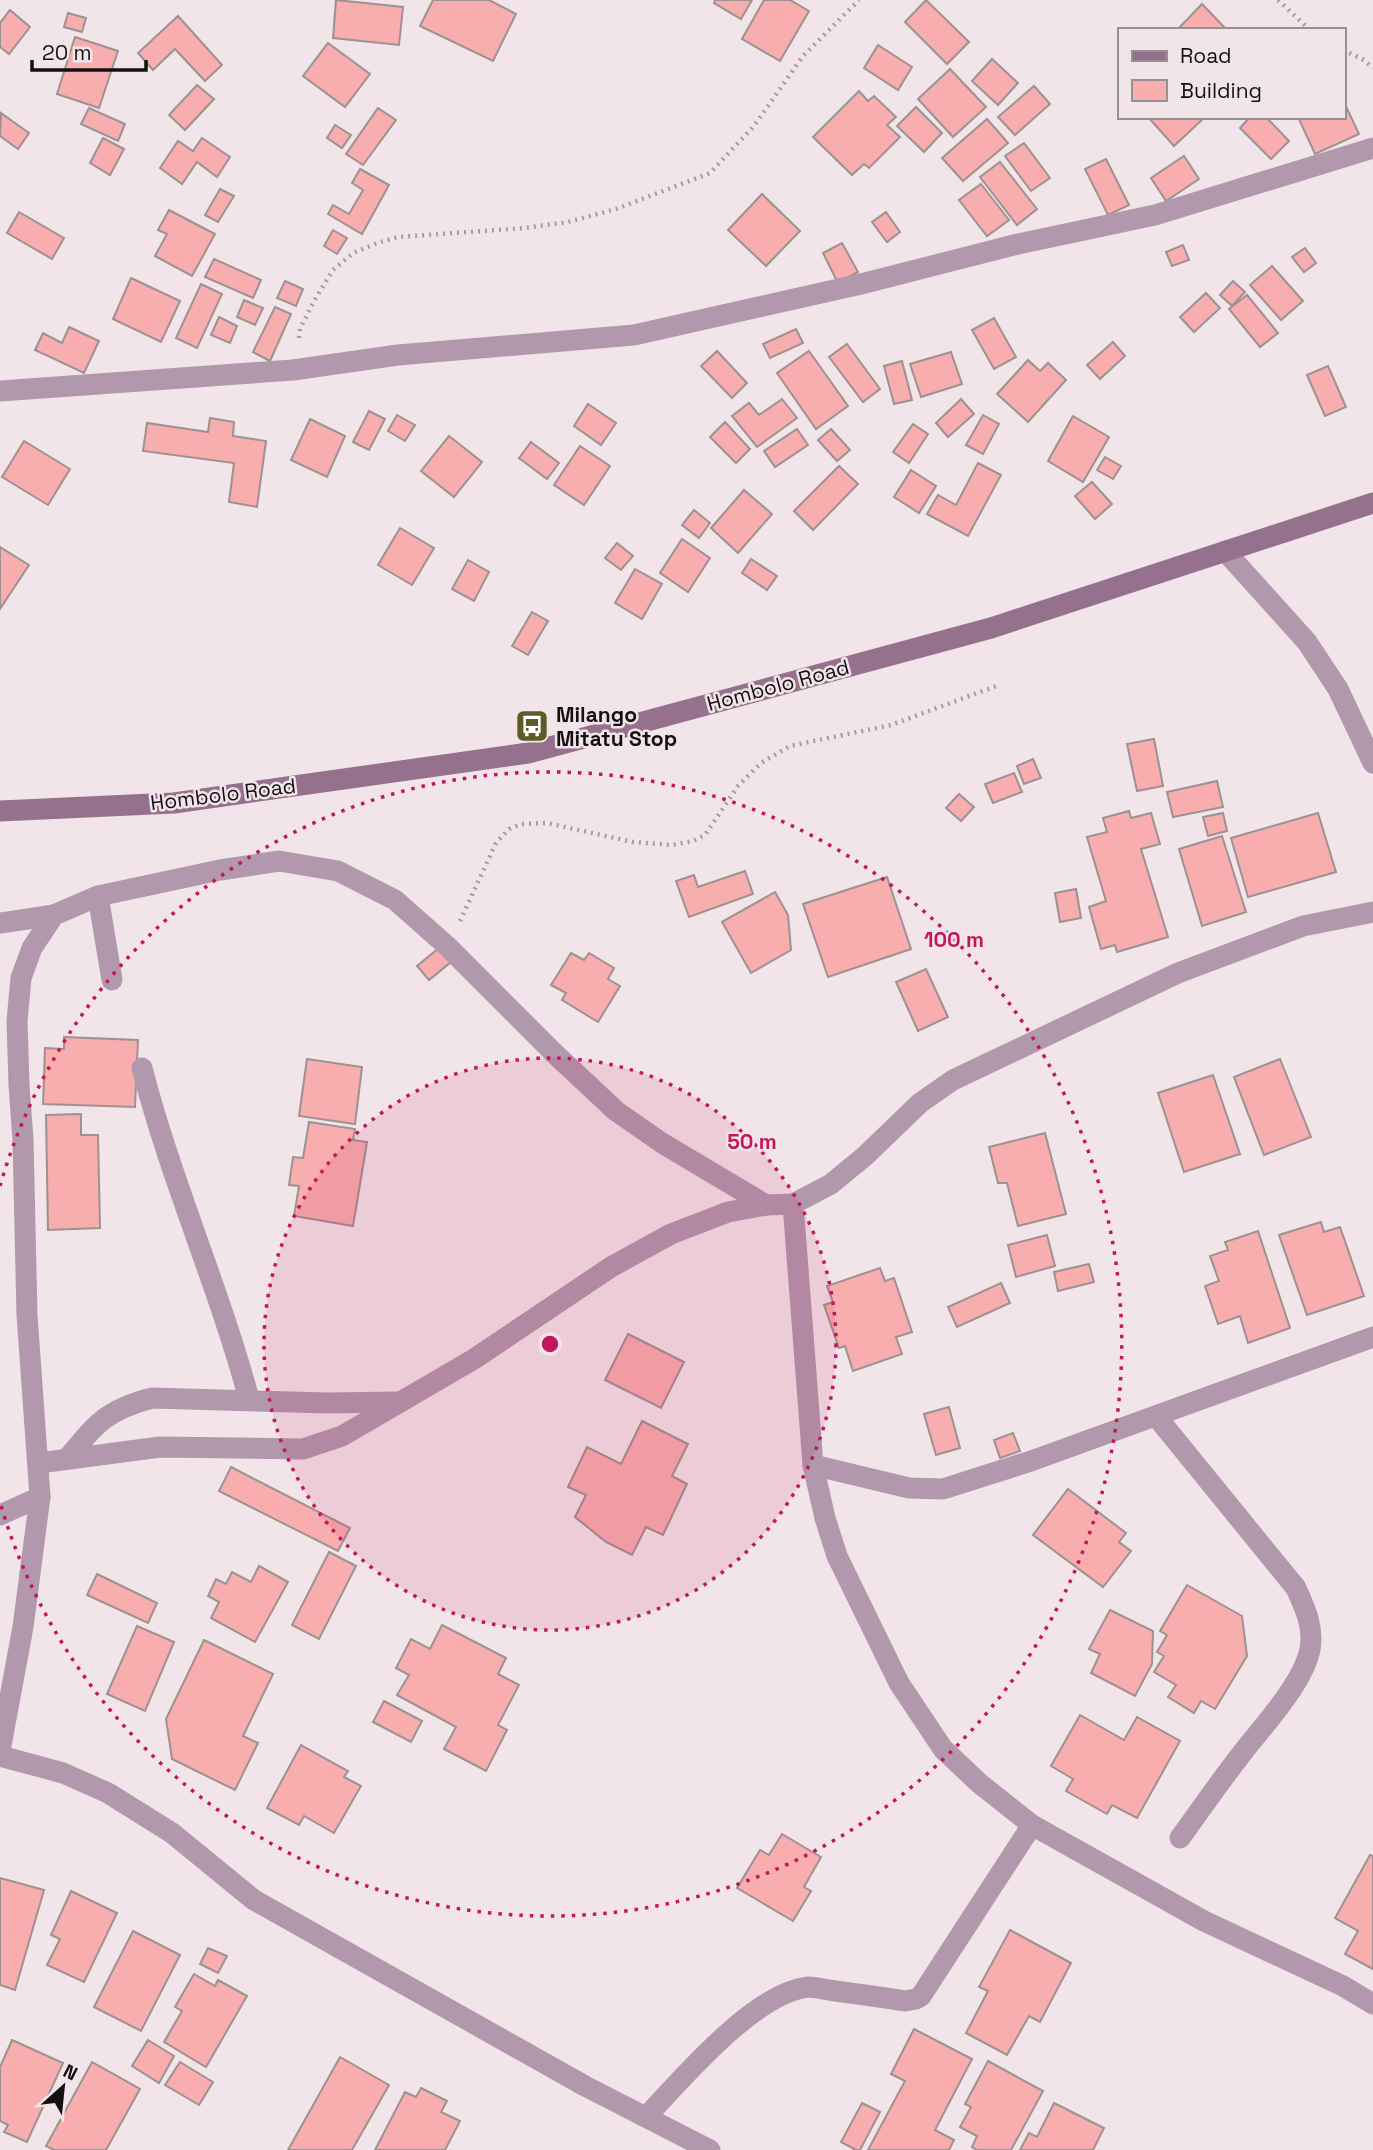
<svg xmlns="http://www.w3.org/2000/svg" width="1373" height="2150" viewBox="0 0 1373 2150" font-family="'Space Grotesk',sans-serif">
<style>
.building{fill:#f8adae;stroke:#9d9191;stroke-width:2}
.lines{fill:none;stroke-linecap:round;stroke-linejoin:round}
.path{stroke:#a69c9f;stroke-width:4.5;stroke-dasharray:2 5;stroke-linecap:butt}
.street{stroke:#b198ac;stroke-width:21}
.secondary{stroke:#95718d;stroke-width:21}
.ring{fill:none;stroke:#c2185b;stroke-width:3.5;stroke-dasharray:3.5 7}
.labels{text-anchor:middle;dominant-baseline:central;stroke-width:5;stroke-linejoin:round;paint-order:stroke}
.street-label{font-size:21px;fill:#141011;stroke:#f2e5e9}
.poi-label{font-size:21px;font-weight:bold;fill:#141011;stroke:#f2e5e9;text-anchor:start}
.centre{fill:#c2185b;stroke:#f2e5e9;stroke-width:3.5}
.ring-label{font-size:21px;text-anchor:middle;font-weight:bold;fill:#c2185b;stroke:#f2e5e9;stroke-width:5;stroke-linejoin:round;paint-order:stroke}
</style>
<rect width="100%" height="100%" fill="#f2e5e9"/>
<g class="building">
<polygon points="336,0 403,7 399,45 333,38"/>
<polygon points="433,0 489,0 516,14 493,61 420,26"/>
<polygon points="715,0 752,0 741,19 714,3"/>
<polygon points="764,0 790,0 809,11 780,61 742,39"/>
<polygon points="926,0 969,42 947,64 905,22"/>
<polygon points="1202,4 1227,30 1177,30"/>
<polygon points="10,10 30,27 9,54 0,47 0,23"/>
<polygon points="68,13 86,18 82,32 64,27"/>
<polygon points="178,16 222,65 205,81 175,49 153,70 138,53"/>
<polygon points="75,37 118,51 99,108 57,94"/>
<polygon points="328,43 370,74 345,107 303,76"/>
<polygon points="878,45 912,67 898,90 864,68"/>
<polygon points="992,59 1018,83 998,105 972,81"/>
<polygon points="950,69 986,107 953,137 918,99"/>
<polygon points="197,85 214,99 185,130 169,115"/>
<polygon points="1034,86 1050,104 1015,135 998,117"/>
<polygon points="859,91 868,101 874,96 896,117 887,125 900,137 869,168 864,164 852,175 813,137"/>
<polygon points="1343,100 1359,134 1315,154 1298,117 1343,117"/>
<polygon points="916,107 942,133 924,152 897,126"/>
<polygon points="89,108 125,124 118,141 81,124"/>
<polygon points="378,108 396,120 363,165 346,154"/>
<polygon points="1,113 29,133 18,149 0,136"/>
<polygon points="1148,117 1205,117 1174,146"/>
<polygon points="1250,117 1266,117 1289,141 1271,159 1240,128"/>
<polygon points="987,119 1008,143 963,181 942,158"/>
<polygon points="335,125 351,135 342,148 327,138"/>
<polygon points="103,138 124,149 110,175 90,163"/>
<polygon points="202,138 230,157 217,177 197,162 182,184 160,168 178,141 193,151"/>
<polygon points="1024,143 1050,178 1031,191 1005,156"/>
<polygon points="1184,156 1199,179 1166,201 1151,178"/>
<polygon points="1106,159 1129,205 1108,215 1085,169"/>
<polygon points="1000,162 1037,209 1017,225 980,177"/>
<polygon points="360,169 389,185 362,234 328,214 333,205 349,214 363,190 352,183"/>
<polygon points="981,184 1009,220 987,236 959,200"/>
<polygon points="220,189 234,196 218,222 205,215"/>
<polygon points="762,194 800,231 766,266 728,230"/>
<polygon points="169,210 215,234 192,276 155,256 167,234 158,230"/>
<polygon points="19,212 64,238 52,259 7,233"/>
<polygon points="886,212 900,232 887,242 872,222"/>
<polygon points="333,230 347,238 337,254 324,246"/>
<polygon points="842,243 858,272 838,283 823,253"/>
<polygon points="1183,245 1189,260 1172,266 1166,252"/>
<polygon points="1305,248 1316,263 1304,272 1292,257"/>
<polygon points="214,259 261,280 253,298 205,277"/>
<polygon points="1272,266 1303,301 1281,320 1250,285"/>
<polygon points="131,278 180,301 161,342 113,319"/>
<polygon points="285,281 303,289 296,306 277,298"/>
<polygon points="1233,281 1245,292 1232,306 1220,295"/>
<polygon points="201,284 222,294 197,348 176,338"/>
<polygon points="1206,293 1220,308 1194,332 1180,317"/>
<polygon points="1247,295 1278,333 1260,347 1229,309"/>
<polygon points="244,300 263,308 255,325 237,317"/>
<polygon points="275,307 291,314 270,361 253,352"/>
<polygon points="219,317 237,326 230,343 211,335"/>
<polygon points="994,318 1016,357 994,369 972,330"/>
<polygon points="69,327 99,341 84,373 35,350 43,333 62,343"/>
<polygon points="796,329 803,343 770,358 763,344"/>
<polygon points="1113,342 1125,356 1100,379 1087,365"/>
<polygon points="847,344 880,389 863,402 829,357"/>
<polygon points="717,351 747,383 732,398 701,366"/>
<polygon points="809,351 848,406 816,429 777,373"/>
<polygon points="951,352 962,384 921,397 910,364"/>
<polygon points="1028,360 1040,371 1048,363 1066,380 1028,422 997,394"/>
<polygon points="902,361 912,400 894,404 884,366"/>
<polygon points="1328,366 1346,407 1325,416 1307,375"/>
<polygon points="782,399 797,418 757,447 732,416 749,403 759,415"/>
<polygon points="961,399 974,414 948,437 936,423"/>
<polygon points="588,404 616,423 601,445 574,426"/>
<polygon points="369,411 385,419 369,450 353,442"/>
<polygon points="397,415 415,425 405,441 388,431"/>
<polygon points="983,415 999,424 983,454 966,445"/>
<polygon points="1073,416 1109,437 1083,482 1048,461"/>
<polygon points="210,418 234,422 233,436 266,441 257,507 229,502 234,463 143,451 147,423 208,432"/>
<polygon points="310,419 345,436 327,477 291,460"/>
<polygon points="725,422 750,449 736,463 710,437"/>
<polygon points="913,424 928,434 909,463 893,452"/>
<polygon points="797,429 808,445 775,467 764,451"/>
<polygon points="831,429 850,450 837,461 818,440"/>
<polygon points="449,436 482,462 454,497 421,471"/>
<polygon points="24,441 70,469 48,505 2,477"/>
<polygon points="531,442 559,463 547,479 519,458"/>
<polygon points="580,446 610,466 584,505 554,485"/>
<polygon points="1105,457 1121,466 1113,479 1097,470"/>
<polygon points="978,463 1001,475 968,536 927,514 938,495 956,505"/>
<polygon points="839,466 858,484 813,530 794,511"/>
<polygon points="911,470 936,486 919,513 894,497"/>
<polygon points="1092,482 1112,504 1095,519 1075,496"/>
<polygon points="744,490 772,514 738,553 711,528"/>
<polygon points="694,510 710,523 699,538 682,525"/>
<polygon points="400,528 434,548 412,585 378,565"/>
<polygon points="682,539 710,558 688,592 660,573"/>
<polygon points="617,543 633,556 621,570 605,558"/>
<polygon points="0,547 29,565 0,609"/>
<polygon points="751,559 777,576 767,590 742,573"/>
<polygon points="468,560 489,572 474,601 452,589"/>
<polygon points="635,569 662,584 642,619 615,603"/>
<polygon points="532,612 548,621 528,655 512,646"/>
<polygon points="1154,739 1163,786 1137,791 1127,744"/>
<polygon points="1033,759 1041,778 1024,784 1017,766"/>
<polygon points="1014,773 1022,792 993,803 985,784"/>
<polygon points="1217,781 1223,807 1173,817 1167,792"/>
<polygon points="959,794 974,807 961,821 946,808"/>
<polygon points="1129,811 1131,818 1151,813 1160,844 1141,849 1168,937 1117,952 1115,945 1101,949 1089,907 1106,901 1087,837 1107,832 1103,818"/>
<polygon points="1223,813 1227,831 1208,836 1203,817"/>
<polygon points="1318,813 1336,872 1248,897 1231,838"/>
<polygon points="1222,836 1246,912 1202,926 1179,849"/>
<polygon points="745,871 753,894 689,917 676,881 694,875 698,887"/>
<polygon points="887,877 911,949 828,977 803,904"/>
<polygon points="1076,889 1081,918 1060,922 1055,893"/>
<polygon points="775,892 788,915 791,950 751,973 722,922"/>
<polygon points="439,948 451,962 429,980 417,966"/>
<polygon points="571,953 584,960 589,953 614,968 608,979 620,986 598,1022 562,1000 566,993 551,985"/>
<polygon points="926,969 948,1017 918,1031 896,982"/>
<polygon points="64,1037 138,1040 135,1107 43,1104 45,1048 64,1049"/>
<polygon points="307,1059 362,1067 355,1124 299,1116"/>
<polygon points="1280,1059 1311,1137 1264,1155 1234,1077"/>
<polygon points="1213,1075 1240,1154 1184,1172 1158,1093"/>
<polygon points="81,1114 81,1135 98,1135 100,1228 48,1230 46,1115"/>
<polygon points="309,1122 355,1129 353,1140 367,1142 353,1226 294,1216 299,1186 289,1185 293,1157 303,1158"/>
<polygon points="1045,1133 1066,1214 1018,1226 1007,1183 998,1183 989,1147"/>
<polygon points="1321,1222 1324,1232 1340,1227 1364,1296 1307,1315 1279,1235"/>
<polygon points="1258,1231 1290,1328 1248,1343 1240,1316 1218,1324 1205,1286 1219,1281 1210,1256 1228,1250 1225,1242"/>
<polygon points="1047,1235 1055,1266 1016,1277 1008,1245"/>
<polygon points="1089,1264 1094,1282 1058,1291 1054,1272"/>
<polygon points="880,1268 885,1281 894,1278 912,1332 896,1337 902,1354 853,1371 845,1346 839,1348 824,1305 833,1302 827,1286"/>
<polygon points="1001,1283 1010,1303 957,1327 948,1307"/>
<polygon points="628,1334 684,1362 661,1408 605,1380"/>
<polygon points="949,1407 960,1448 936,1455 924,1414"/>
<polygon points="642,1421 688,1444 672,1476 687,1484 663,1535 646,1527 632,1555 606,1542 575,1517 586,1495 568,1487 587,1447 621,1464"/>
<polygon points="1013,1433 1020,1451 1000,1458 994,1440"/>
<polygon points="231,1467 350,1528 338,1551 219,1491"/>
<polygon points="1068,1489 1126,1533 1119,1542 1131,1551 1103,1587 1033,1535"/>
<polygon points="329,1552 356,1566 319,1639 292,1625"/>
<polygon points="259,1566 288,1582 255,1642 211,1618 219,1602 208,1596 216,1579 226,1584 232,1572 251,1582"/>
<polygon points="97,1574 157,1603 148,1623 87,1595"/>
<polygon points="1187,1585 1242,1616 1247,1656 1215,1709 1201,1701 1194,1713 1168,1697 1176,1685 1154,1672 1164,1656 1157,1652 1167,1635 1160,1631"/>
<polygon points="1110,1610 1153,1631 1152,1664 1135,1696 1091,1673 1100,1654 1089,1649"/>
<polygon points="442,1625 506,1658 498,1674 519,1685 498,1725 507,1730 486,1771 444,1749 456,1727 397,1695 409,1675 396,1668 411,1639 430,1649"/>
<polygon points="137,1626 174,1642 145,1711 107,1694"/>
<polygon points="204,1640 273,1674 243,1736 258,1743 235,1790 172,1759 166,1719"/>
<polygon points="384,1701 422,1721 411,1742 373,1722"/>
<polygon points="1080,1715 1124,1740 1137,1717 1180,1741 1137,1818 1112,1805 1107,1814 1066,1791 1073,1779 1051,1766"/>
<polygon points="301,1745 348,1771 344,1777 361,1786 334,1833 304,1816 299,1825 267,1808"/>
<polygon points="782,1834 821,1857 804,1887 811,1891 793,1921 737,1888 760,1850 769,1855"/>
<polygon points="1370,1855 1373,1856 1373,1969 1345,1954 1358,1931 1335,1918"/>
<polygon points="0,1878 44,1890 15,1990 0,1985"/>
<polygon points="71,1891 117,1913 84,1982 47,1965 60,1939 51,1935"/>
<polygon points="1010,1930 1071,1963 1040,2022 1029,2016 1007,2055 966,2033 988,1991 979,1987"/>
<polygon points="133,1931 180,1955 141,2031 94,2007"/>
<polygon points="208,1948 227,1956 218,1973 200,1964"/>
<polygon points="194,1974 215,1986 218,1980 247,1996 206,2067 164,2042 182,2011 175,2007"/>
<polygon points="914,2029 972,2059 935,2130 954,2140 949,2150 868,2150 905,2081 891,2074"/>
<polygon points="12,2040 63,2063 27,2142 4,2132 8,2125 0,2121 0,2067"/>
<polygon points="148,2040 174,2056 159,2083 132,2066"/>
<polygon points="340,2057 389,2085 352,2150 288,2150"/>
<polygon points="988,2061 1043,2091 1011,2150 977,2150 972,2147 977,2136 960,2127 971,2107 965,2104"/>
<polygon points="92,2062 140,2089 106,2150 54,2150 46,2146"/>
<polygon points="180,2062 213,2082 199,2105 165,2085"/>
<polygon points="421,2088 447,2101 441,2112 460,2121 445,2150 375,2150 405,2092 416,2097"/>
<polygon points="862,2103 880,2112 860,2150 856,2150 841,2142"/>
<polygon points="1054,2103 1104,2128 1093,2150 1020,2150 1029,2133 1037,2137"/>
</g>
<g class="lines">
<g class="path">
<polyline points="1278,0 1310,30"/>
<polyline points="1343,50 1364,60 1373,68"/>
<polyline points="299,338 300,329 314,301 333,270 353,253 377,243 398,237 524,228 568,222 616,209 710,173 754,126 803,56 859,0"/>
<polyline points="460,921 496,843 509,829 521,824 547,823 633,842 672,845 693,841 705,835 738,786 761,763 790,746 891,725 999,685"/>
</g>
<g class="street">
<polyline points="0,391 293,370 398,355 634,335 861,284 1018,244 1155,215 1373,148"/>
<polyline points="1225,551 1307,642 1338,689 1373,763"/>
<polyline points="98,896 112,980"/>
<polyline points="0,923 54,915"/>
<path d="M142 1068C171 1181 219 1287 249 1399"/>
<polyline points="793,1204 813,1465 825,1518 837,1556 899,1683 943,1749 979,1783 1032,1825 1204,1921 1343,1986 1373,2004"/>
<path d="M1156 1416 1296 1588C1305 1608 1314 1627 1310 1649 1304 1682 1264 1725 1243 1752 1221 1780 1201 1809 1180 1838"/>
<path d="M67 1459C96 1424 106 1410 152 1398L328 1403 398 1402"/>
<polyline points="39,1463 160,1447 303,1449 342,1436 474,1359 611,1267 671,1234 728,1212 766,1205 793,1204 831,1184 865,1156 920,1103 953,1080 1178,973 1303,926 1373,912"/>
<polyline points="813,1465 909,1488 943,1489 1031,1461 1373,1337"/>
<polyline points="0,1515 40,1497"/>
<polyline points="0,1751 23,1627 40,1497 27,1315 23,1140 19,1085 17,1021 21,978 32,948 54,915 98,896 220,870 279,861 338,871 395,900 447,946 554,1053 616,1111 662,1143 766,1205"/>
<polyline points="0,1756 63,1773 108,1793 172,1833 254,1900 585,2086 710,2150"/>
<path d="M646 2117C683 2078 754 1993 808 1987 817 1987 827 1990 835 1991 858 1994 881 1997 905 2001L916 1999 921 1996 1032 1825"/>
</g>
<polyline class="secondary" points="0,811 174,803 528,753 991,628 1373,503"/>
</g>
<circle cx="550" cy="1344" r="286" fill="#c2185b" fill-opacity=".12"/>
<g class="ring">
<circle cx="550" cy="1344" r="286"/>
<path d="M0 1186A572 572 0 1 1 0 1502"/>
</g>
<defs>
<symbol id="bus-square" viewBox="-11 -11 22 22"><rect x="-9" y="-9" width="18" height="18" rx="4" fill="#5c5c29" stroke="#f2e5e9"/><path d="M-5-6H5V4H4V6H2V4H-2V6H-4V4H-5ZM-3.5-4V0h7V-4ZM-3.5 1.2v1.5H-2V1.2ZM2 1.2v1.5H3.5V1.2Z" fill="#fff"/></symbol>
</defs>
<g fill-rule="evenodd">
<use href="#bus-square" x="513" y="707" width="38" height="38"/>
</g>
<g class="labels">
<g class="street-label">
<text transform="translate(778 685) rotate(-15)">Hombolo Road</text>
<text transform="translate(223 794) rotate(-7)">Hombolo Road</text>
</g>
<g class="poi-label">
<text x="556" y="714">Milango<tspan x="556" dy="24">Mitatu Stop</tspan></text>
</g>
</g>
<circle cx="550" cy="1344" r="10" class="centre"/>
<g class="ring-label">
<text x="954" y="947">100 m</text>
<text x="752" y="1149">50 m</text>
</g>
<rect x="1118" y="28" width="228" height="91" fill="#f2e5e9" stroke="#999093" stroke-width="2"/>
<rect x="1132" y="51" width="35" height="10" fill="#95718d" stroke="#999093" stroke-width="2"/>
<text x="1180" y="63" font-size="21" fill="#141011">Road</text>
<rect x="1132" y="80" width="35" height="21" fill="#f8adae" stroke="#999093" stroke-width="2"/>
<text x="1180" y="98" font-size="21" fill="#141011">Building</text>
<g transform="translate(63 2087) rotate(27)" stroke="#f2e5e9" stroke-width="5" paint-order="stroke">
<path d="M0-5L12 26L0 18L-12 26Z" fill="#141011"/>
<text y="-10" font-size="19" font-weight="bold" text-anchor="middle" fill="#141011">N</text>
</g>
<path d="M32 60v10h114v-10" fill="none" stroke="#141011" stroke-width="3.5"/>
<text x="42" y="60" font-size="21" fill="#141011" stroke="#f2e5e9" stroke-width="5" paint-order="stroke">20 m</text>
</svg>
